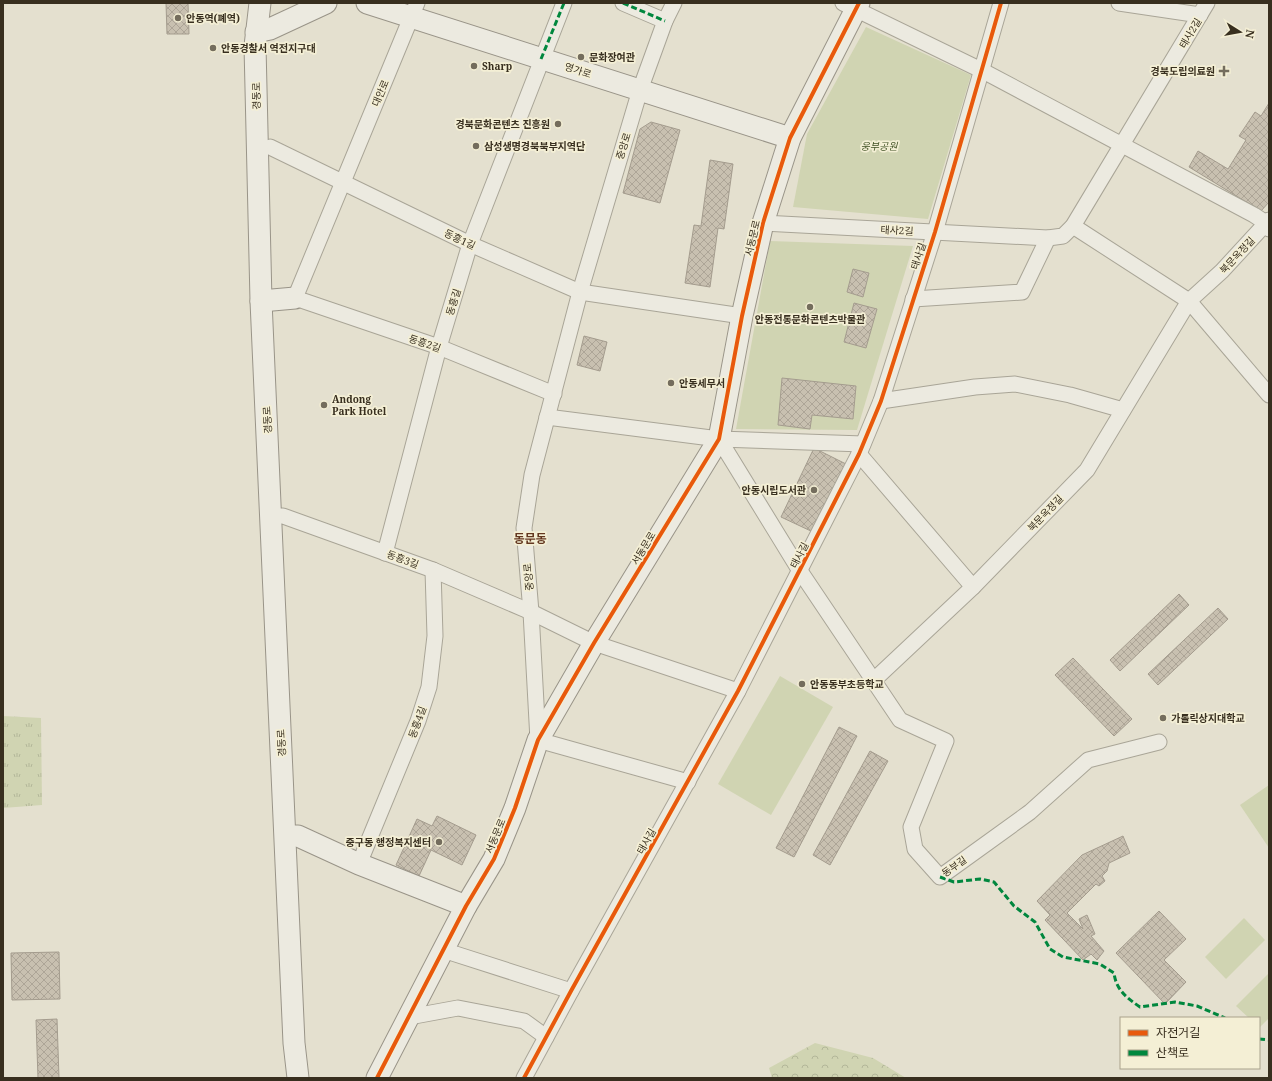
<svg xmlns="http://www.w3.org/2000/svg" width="1272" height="1081" viewBox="0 0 1272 1081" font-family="'Noto Serif','Noto Sans KR',serif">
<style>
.grass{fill:url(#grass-tufts)}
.forest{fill:url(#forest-crowns)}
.green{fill:#d0d4b2}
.building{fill:url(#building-cross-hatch);stroke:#a49c8e}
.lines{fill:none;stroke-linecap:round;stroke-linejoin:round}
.street-casing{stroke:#a9a597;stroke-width:17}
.secondary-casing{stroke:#999488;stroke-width:23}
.street{stroke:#eceae0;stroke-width:15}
.secondary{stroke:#eceae0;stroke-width:21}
.quiet{stroke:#00873e;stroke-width:3;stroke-dasharray:6 3;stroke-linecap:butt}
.cycleway-casing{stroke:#f4efd5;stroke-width:6}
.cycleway{stroke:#e8590c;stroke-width:4}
.poi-dot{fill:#746d5d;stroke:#f4efd5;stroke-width:1.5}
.labels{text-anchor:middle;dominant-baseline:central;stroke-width:3.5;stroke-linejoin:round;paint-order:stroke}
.poi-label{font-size:10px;font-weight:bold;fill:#382f1f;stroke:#f4efd5;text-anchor:start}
.street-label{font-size:10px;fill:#382f1f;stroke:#f4efd5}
.park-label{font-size:10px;font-style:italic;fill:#435427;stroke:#f4efd5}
.quarter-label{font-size:12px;font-weight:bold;fill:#633720;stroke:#f4efd5}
</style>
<defs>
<pattern id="grass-tufts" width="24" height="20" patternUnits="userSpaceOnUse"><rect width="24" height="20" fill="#d0d4b2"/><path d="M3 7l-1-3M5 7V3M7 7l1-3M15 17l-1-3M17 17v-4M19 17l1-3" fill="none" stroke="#b3b699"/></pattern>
<pattern id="forest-crowns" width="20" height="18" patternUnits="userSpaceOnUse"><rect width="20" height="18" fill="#d0d4b2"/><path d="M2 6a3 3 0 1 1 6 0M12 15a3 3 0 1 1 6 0" fill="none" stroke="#b3b699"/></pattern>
<pattern id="building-cross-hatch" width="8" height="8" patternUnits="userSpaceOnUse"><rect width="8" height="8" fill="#c8c0b0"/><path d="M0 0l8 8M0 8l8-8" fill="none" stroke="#ada597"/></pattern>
</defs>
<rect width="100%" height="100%" fill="#e4e0cf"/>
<polygon class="grass" points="3,716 41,718 42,805 3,808"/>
<polygon class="forest" points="815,1043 873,1058 906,1078 772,1078 769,1068"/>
<g class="green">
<polygon points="866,27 971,75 928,219 793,207 807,134"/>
<polygon points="770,241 913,246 857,430 736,429"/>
<polygon points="780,676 833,707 771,815 718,784"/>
<polygon points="1269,785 1269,848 1240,805"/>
<polygon points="1244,918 1265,940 1226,979 1205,957"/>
<polygon points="1269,973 1269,1018 1259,1028 1259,1018 1249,1018 1236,1006"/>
</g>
<g class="building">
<polygon points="166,3 188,3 189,34 167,34"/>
<polygon points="1269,103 1269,202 1261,211 1189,167 1198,151 1228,169 1246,140 1239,136 1255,112 1261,116"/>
<polygon points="651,122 680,130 660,203 623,193 640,129"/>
<polygon points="710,160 733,164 724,229 718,228 710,287 685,283 694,225 701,226"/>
<polygon points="853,269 869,273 863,297 847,292"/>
<polygon points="854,303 877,309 866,348 844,342"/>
<polygon points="584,336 607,342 600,371 577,365"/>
<polygon points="782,378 856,386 853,419 812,415 810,429 778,425"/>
<polygon points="814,448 846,464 813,532 781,517"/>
<polygon points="1179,594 1189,605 1120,671 1110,660"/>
<polygon points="1218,608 1228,619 1158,685 1148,674"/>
<polygon points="1073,658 1132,719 1114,736 1055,675"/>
<polygon points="839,727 857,736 794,857 776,848"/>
<polygon points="870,751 888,761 830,865 813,855"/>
<polygon points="437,816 476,835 462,865 431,850 419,876 396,865 417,819 432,826"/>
<polygon points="1123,836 1130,853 1109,863 1107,871 1102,876 1105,881 1099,886 1096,884 1067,913 1083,929 1079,919 1087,915 1095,934 1091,936 1104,951 1097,960 1091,954 1083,960 1045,920 1050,915 1037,901 1082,855"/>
<polygon points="1159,911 1186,939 1164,960 1186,982 1165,1004 1116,953"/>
<polygon points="59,952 60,999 12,1000 11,953"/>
<polygon points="57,1019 59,1078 38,1078 36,1020"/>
</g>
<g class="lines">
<defs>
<g id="street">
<polyline points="417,3 295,298 439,347 554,394"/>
<polyline points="623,3 665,21"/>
<polyline points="674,3 665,21 640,90 580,292 532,475 524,528 531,612 538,740 688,782"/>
<polyline points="843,3 983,71 1254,215 1266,223 1269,229"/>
<polyline points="1119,3 1200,15"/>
<polyline points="270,147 470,244 580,292 742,316"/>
<polyline points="763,223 1048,238 1063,236 1073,226 1207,3"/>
<polyline points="1073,226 1189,301 1269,395"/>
<polyline points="913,299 1022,292 1048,238"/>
<polyline points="881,401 975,387 1015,384 1070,395 1123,410"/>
<polyline points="547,417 719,439 863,444"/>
<polyline points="719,439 800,571 900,720 946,741 911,827 915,849 940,877 1030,812 1088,760 1159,742"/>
<polyline points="859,454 973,587"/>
<polyline points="271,516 283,516 433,570 531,612 594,643 738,691"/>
<polyline points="385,553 439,347 470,244 564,3"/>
<polyline points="874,680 973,587 1087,470 1189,301 1222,271 1269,220"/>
<polyline points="359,864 418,721 429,687 435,636 433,570"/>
<polyline points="443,950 571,991"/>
<polyline points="409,1017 458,1008 524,1021 546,1037"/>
<polyline points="524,1078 571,991 738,691 859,454 881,401 935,232 1001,3"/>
</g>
<g id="secondary">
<polyline points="260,3 255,46 261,301 294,1043 298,1078"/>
<polyline points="367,3 790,138"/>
<polyline points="256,32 270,29 326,3"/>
<polyline points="261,301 295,298"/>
<polyline points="286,836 298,836 359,864 466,906"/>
<polyline points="377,1078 466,906 494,859 515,808 538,740 594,643 719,439 742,316 763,223 790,138 859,3"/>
</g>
</defs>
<use href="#street" class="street-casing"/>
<use href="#secondary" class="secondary-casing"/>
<use href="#street" class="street"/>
<use href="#secondary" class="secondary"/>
<g class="quiet">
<polyline points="623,3 665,21"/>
<polyline points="541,59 564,3"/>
<path d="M940 877 954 882 980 879 994 882 1014 906 1035 922 1050 949 1063 957 1100 964 1114 973C1116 990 1127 998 1140 1007L1175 1002 1197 1006 1225 1018"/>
<polyline points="1259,1039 1269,1040"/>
</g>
<defs>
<g id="cycleway">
<polyline points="377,1078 466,906 494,859 515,808 538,740 594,643 719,439 742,316 763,223 790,138 859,3"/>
<polyline points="524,1078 571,991 738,691 859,454 881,401 935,232 1001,3"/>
</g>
</defs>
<use href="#cycleway" class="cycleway-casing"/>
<use href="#cycleway" class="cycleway"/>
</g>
<g class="poi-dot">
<circle cx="178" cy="18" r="4"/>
<circle cx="213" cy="48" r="4"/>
<circle cx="581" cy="57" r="4"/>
<circle cx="474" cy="66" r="4"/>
<path d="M1222 65h4v4h4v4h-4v4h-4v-4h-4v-4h4z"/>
<circle cx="558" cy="124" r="4"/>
<circle cx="476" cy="146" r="4"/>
<circle cx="810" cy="307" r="4"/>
<circle cx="671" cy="383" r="4"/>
<circle cx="324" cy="405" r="4"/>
<circle cx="814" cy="490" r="4"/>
<circle cx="802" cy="684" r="4"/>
<circle cx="1163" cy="718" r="4"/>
<circle cx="439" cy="842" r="4"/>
</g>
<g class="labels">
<g class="poi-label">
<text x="186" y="18">안동역(폐역)</text>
<text x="221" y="48">안동경찰서 역전지구대</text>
<text x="589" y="57">문화장여관</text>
<text x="482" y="66">Sharp</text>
<text x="1215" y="71" text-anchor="end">경북도립의료원</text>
<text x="550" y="124" text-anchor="end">경북문화콘텐츠 진흥원</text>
<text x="484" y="146">삼성생명경북북부지역단</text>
<text x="810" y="319" text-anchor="middle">안동전통문화콘텐츠박물관</text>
<text x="679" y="383">안동세무서</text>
<text x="332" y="399">Andong<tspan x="332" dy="12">Park Hotel</tspan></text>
<text x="806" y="490" text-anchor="end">안동시립도서관</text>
<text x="810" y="684">안동동부초등학교</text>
<text x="1171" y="718">가톨릭상지대학교</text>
<text x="431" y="842" text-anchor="end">중구동 행정복지센터</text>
</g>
<g class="street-label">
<text transform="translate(1190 33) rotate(-59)">태사2길</text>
<text transform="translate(578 70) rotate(18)">영가로</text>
<text transform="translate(380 93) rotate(-67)">대안로</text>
<text transform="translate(256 96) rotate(-91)">경동로</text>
<text transform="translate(623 146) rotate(-73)">중앙로</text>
<text transform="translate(897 230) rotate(3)">태사2길</text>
<text transform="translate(752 238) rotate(-77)">서동문로</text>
<text transform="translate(460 239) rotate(25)">동흥1길</text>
<text transform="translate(1237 255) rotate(-47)">북문옥정길</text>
<text transform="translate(918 256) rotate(-72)">태사길</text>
<text transform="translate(453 302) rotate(-73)">동흥길</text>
<text transform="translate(425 343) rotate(19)">동흥2길</text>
<text transform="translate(267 420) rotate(-93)">경동로</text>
<text transform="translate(1045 513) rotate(-46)">북문옥정길</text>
<text transform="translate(643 548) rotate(-59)">서동문로</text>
<text transform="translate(799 555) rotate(-63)">태사길</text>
<text transform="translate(403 559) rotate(20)">동흥3길</text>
<text transform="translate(528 577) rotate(-95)">중앙로</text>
<text transform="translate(417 722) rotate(-70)">동흥4길</text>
<text transform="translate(281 743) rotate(-93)">경동로</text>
<text transform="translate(495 836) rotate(-67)">서동문로</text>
<text transform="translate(646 841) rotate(-61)">태사길</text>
<text transform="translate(954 866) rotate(-35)">동부길</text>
</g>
<g class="park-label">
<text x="879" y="146">웅부공원</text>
</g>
<g class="quarter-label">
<text x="530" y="538">동문동</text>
</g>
</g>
<rect width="1272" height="1081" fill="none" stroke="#382f1f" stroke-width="8"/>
<rect x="1120" y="1017" width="140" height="52" fill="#f4efd5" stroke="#a9a28c"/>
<rect x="1128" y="1030" width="20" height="6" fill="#e8590c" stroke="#a9a28c"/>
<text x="1156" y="1037" font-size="12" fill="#382f1f">자전거길</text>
<rect x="1128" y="1050" width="20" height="6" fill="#00873e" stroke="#a9a28c"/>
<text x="1156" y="1057" font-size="12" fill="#382f1f">산책로</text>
<g transform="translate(1240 32) rotate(101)" stroke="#f4efd5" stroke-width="3" paint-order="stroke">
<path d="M0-3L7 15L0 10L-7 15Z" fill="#382f1f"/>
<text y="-6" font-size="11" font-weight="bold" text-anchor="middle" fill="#382f1f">N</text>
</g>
</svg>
